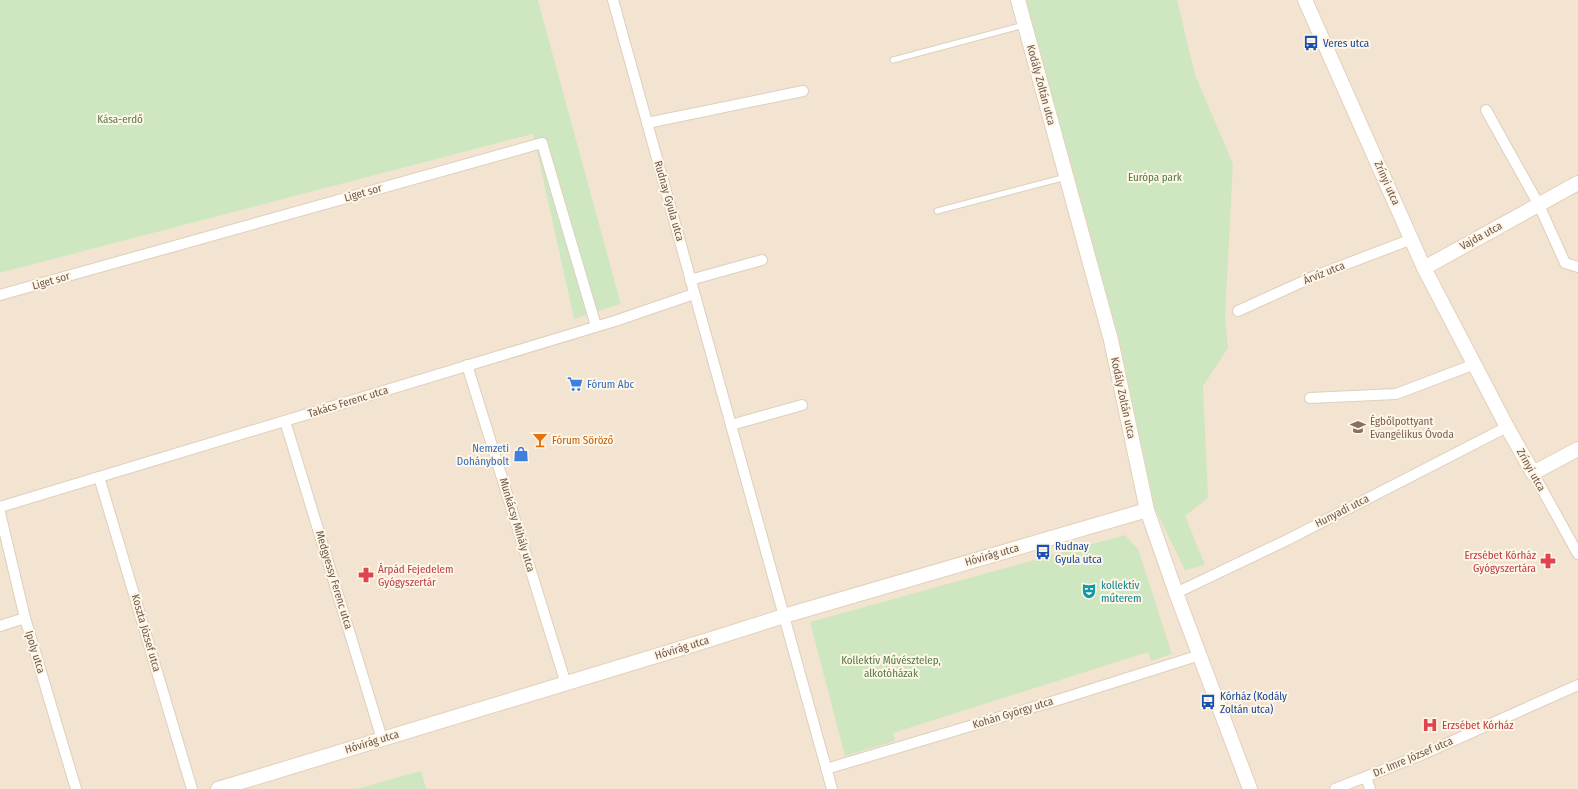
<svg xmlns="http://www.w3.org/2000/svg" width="1578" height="789" viewBox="0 0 1578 789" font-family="'Fira Sans Condensed',sans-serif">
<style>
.residential{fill:#f2e4d0}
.green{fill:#cfe7c1}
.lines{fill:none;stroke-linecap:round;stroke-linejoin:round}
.lane-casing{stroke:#decfbe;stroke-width:7}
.street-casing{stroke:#decfbe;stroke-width:12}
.secondary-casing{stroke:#e3d0bc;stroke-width:16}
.lane{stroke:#fff;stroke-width:5}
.street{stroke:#fff;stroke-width:10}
.secondary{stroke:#fff;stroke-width:14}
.labels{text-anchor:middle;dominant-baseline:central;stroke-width:4;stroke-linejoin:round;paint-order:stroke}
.transit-label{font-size:11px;fill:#164399;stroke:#fef6e7;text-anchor:start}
.street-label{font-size:11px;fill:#71594a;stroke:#fef6e7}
.park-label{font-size:11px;fill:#537b45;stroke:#fef6e7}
.shop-label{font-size:11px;fill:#366cbe;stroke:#fef6e7;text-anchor:start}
.education-label{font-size:11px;fill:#785e54;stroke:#fef6e7;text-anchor:start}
.food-label{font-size:11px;fill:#c56008;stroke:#fef6e7;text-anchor:start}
.health-label{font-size:11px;fill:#be3a42;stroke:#fef6e7;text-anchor:start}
.culture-label{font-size:11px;fill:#0d838f;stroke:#fef6e7;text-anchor:start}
</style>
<rect width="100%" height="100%" fill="#fbf2e1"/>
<polygon class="residential" points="538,0 1578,0 1578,789 0,789 0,273 533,134 574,319 621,304"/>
<g class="green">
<polygon points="0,0 538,0 621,304 574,319 533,134 0,273"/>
<polygon points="1025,0 1177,0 1195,75 1233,164 1225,317 1228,348 1203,386 1208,498 1185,516 1205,565 1185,570 1155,509 1119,339"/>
<polygon points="1125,535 1138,549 1172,654 1151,661 1148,652 893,733 895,741 845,756 810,622"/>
<polygon points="421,771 426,789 357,789"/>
</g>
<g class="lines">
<defs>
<g id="lane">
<polyline points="893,60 1024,25"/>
<polyline points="937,211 1066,177"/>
</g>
<g id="street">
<polyline points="613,0 832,789"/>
<polyline points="1486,110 1539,205 1565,263 1578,267"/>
<polyline points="647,123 803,91"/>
<polyline points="690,280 762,260"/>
<polyline points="0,295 542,143 596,326"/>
<polyline points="1238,311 1315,276 1412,239"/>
<polyline points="467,365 566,684"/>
<polyline points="1310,398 1396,394 1475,364"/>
<polyline points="285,421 382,739"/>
<polyline points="731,425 802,405"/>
<polyline points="1533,473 1578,554"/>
<polyline points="99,477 192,789"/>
<polyline points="0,507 615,321 694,294"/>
<polyline points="0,513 25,618 76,789"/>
<polyline points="1176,593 1287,540 1507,427"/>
<polyline points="0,626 25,618"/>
<polyline points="826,769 1061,699 1200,655"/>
<polyline points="1366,777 1370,789"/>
<polyline points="1335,789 1421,755 1578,685"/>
</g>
<g id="secondary">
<polyline points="1018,0 1111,340 1147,510 1176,593 1250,789"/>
<polyline points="1305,0 1424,268 1507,427 1533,473 1578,449"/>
<polyline points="1424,268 1578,183"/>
<polyline points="218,789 705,641 784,616 1147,510"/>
</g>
</defs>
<use href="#lane" class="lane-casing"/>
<use href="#street" class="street-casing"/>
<use href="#secondary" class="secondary-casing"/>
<use href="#lane" class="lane"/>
<use href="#street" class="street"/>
<use href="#secondary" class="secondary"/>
</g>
<defs>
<symbol id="bus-bare" viewBox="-9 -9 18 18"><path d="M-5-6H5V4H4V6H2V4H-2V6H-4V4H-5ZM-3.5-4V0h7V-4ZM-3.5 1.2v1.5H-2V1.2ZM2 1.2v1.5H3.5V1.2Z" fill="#1a4fb4" stroke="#fef6e7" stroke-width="2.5" paint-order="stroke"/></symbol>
<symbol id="supermarket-bare" viewBox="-9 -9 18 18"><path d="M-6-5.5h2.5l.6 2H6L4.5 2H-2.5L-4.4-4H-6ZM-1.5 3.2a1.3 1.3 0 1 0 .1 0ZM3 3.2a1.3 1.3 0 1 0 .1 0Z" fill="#3f7fe0" stroke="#fef6e7" stroke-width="2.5" paint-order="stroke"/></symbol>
<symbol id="school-bare" viewBox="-9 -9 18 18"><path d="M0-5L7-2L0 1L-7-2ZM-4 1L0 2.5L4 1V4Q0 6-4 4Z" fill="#8d6e63" stroke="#fef6e7" stroke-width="2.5" paint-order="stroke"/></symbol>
<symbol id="bar-bare" viewBox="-9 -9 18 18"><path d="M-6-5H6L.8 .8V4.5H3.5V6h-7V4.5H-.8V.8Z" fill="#e8710a" stroke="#fef6e7" stroke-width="2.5" paint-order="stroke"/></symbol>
<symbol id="shop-bare" viewBox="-9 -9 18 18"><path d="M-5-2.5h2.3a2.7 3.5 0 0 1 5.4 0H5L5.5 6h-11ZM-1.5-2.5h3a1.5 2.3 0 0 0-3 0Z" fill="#3f7fe0" stroke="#fef6e7" stroke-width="2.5" paint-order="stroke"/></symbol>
<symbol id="pharmacy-bare" viewBox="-9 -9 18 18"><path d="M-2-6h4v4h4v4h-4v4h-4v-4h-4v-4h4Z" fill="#e0444e" stroke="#fef6e7" stroke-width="2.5" paint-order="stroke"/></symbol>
<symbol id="theatre-bare" viewBox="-9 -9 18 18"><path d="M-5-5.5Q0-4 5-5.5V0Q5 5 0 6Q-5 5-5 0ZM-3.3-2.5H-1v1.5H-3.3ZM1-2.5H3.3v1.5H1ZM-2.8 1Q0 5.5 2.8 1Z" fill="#0f9aa8" stroke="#fef6e7" stroke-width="2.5" paint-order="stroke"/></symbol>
<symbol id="hospital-bare" viewBox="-9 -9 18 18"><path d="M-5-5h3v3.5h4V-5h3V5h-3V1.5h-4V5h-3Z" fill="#e0444e" stroke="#fef6e7" stroke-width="2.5" paint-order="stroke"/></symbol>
</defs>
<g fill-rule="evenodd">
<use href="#bus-bare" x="1300" y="32" width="22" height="22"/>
<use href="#supermarket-bare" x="564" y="373" width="22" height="22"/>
<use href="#school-bare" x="1347" y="416" width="22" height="22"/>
<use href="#bar-bare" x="529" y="429" width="22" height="22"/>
<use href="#shop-bare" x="510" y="443" width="22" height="22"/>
<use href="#bus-bare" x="1032" y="541" width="22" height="22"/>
<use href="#pharmacy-bare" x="1537" y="550" width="22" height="22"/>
<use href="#pharmacy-bare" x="355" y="564" width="22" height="22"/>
<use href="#theatre-bare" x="1078" y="580" width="22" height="22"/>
<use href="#bus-bare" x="1197" y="691" width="22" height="22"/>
<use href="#hospital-bare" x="1419" y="714" width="22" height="22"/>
</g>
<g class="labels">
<g class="transit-label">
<text x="1323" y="43">Veres utca</text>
<text x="1055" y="546">Rudnay<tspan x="1055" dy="13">Gyula utca</tspan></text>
<text x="1220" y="696">Kórház (Kodály<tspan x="1220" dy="13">Zoltán utca)</tspan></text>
</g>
<g class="street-label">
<text transform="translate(1041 85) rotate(75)">Kodály Zoltán utca</text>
<text transform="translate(1387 183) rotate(66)">Zrínyi utca</text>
<text transform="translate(363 193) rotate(-16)">Liget sor</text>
<text transform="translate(669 201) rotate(74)">Rudnay Gyula utca</text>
<text transform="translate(1481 236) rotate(-29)">Vajda utca</text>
<text transform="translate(1324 273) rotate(-22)">Árvíz utca</text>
<text transform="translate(51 281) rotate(-16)">Liget sor</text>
<text transform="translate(1123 398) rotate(78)">Kodály Zoltán utca</text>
<text transform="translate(348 402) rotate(-17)">Takács Ferenc utca</text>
<text transform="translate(1531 470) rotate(61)">Zrínyi utca</text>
<text transform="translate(1342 511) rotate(-27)">Hunyadi utca</text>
<text transform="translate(517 525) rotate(73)">Munkácsy Mihály utca</text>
<text transform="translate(992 555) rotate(-16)">Hóvirág utca</text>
<text transform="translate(334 580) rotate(73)">Medgyessy Ferenc utca</text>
<text transform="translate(146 633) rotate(74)">Koszta József utca</text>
<text transform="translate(682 648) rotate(-17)">Hóvirág utca</text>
<text transform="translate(35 652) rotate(73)">Ipoly utca</text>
<text transform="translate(1013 713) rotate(-17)">Kohán György utca</text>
<text transform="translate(372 742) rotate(-17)">Hóvirág utca</text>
<text transform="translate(1413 757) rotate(-23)">Dr. Imre József utca</text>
</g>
<g class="park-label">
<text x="120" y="119">Kása-erdő</text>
<text x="1155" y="177">Európa park</text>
<text x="891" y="660">Kollektív Művésztelep,<tspan x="891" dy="13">alkotóházak</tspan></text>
</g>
<g class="shop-label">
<text x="587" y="384">Fórum Abc</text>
<text x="509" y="448" text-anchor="end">Nemzeti<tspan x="509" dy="13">Dohánybolt</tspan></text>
</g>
<g class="education-label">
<text x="1370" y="421">Égbőlpottyant<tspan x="1370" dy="13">Evangélikus Óvoda</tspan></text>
</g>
<g class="food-label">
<text x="552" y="440">Fórum Söröző</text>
</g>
<g class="health-label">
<text x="1536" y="555" text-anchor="end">Erzsébet Kórház<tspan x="1536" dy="13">Gyógyszertára</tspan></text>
<text x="378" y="569">Árpád Fejedelem<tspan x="378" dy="13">Gyógyszertár</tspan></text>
<text x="1442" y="725">Erzsébet Kórház</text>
</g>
<g class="culture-label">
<text x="1101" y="585">kollektív<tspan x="1101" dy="13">műterem</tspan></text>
</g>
</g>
</svg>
